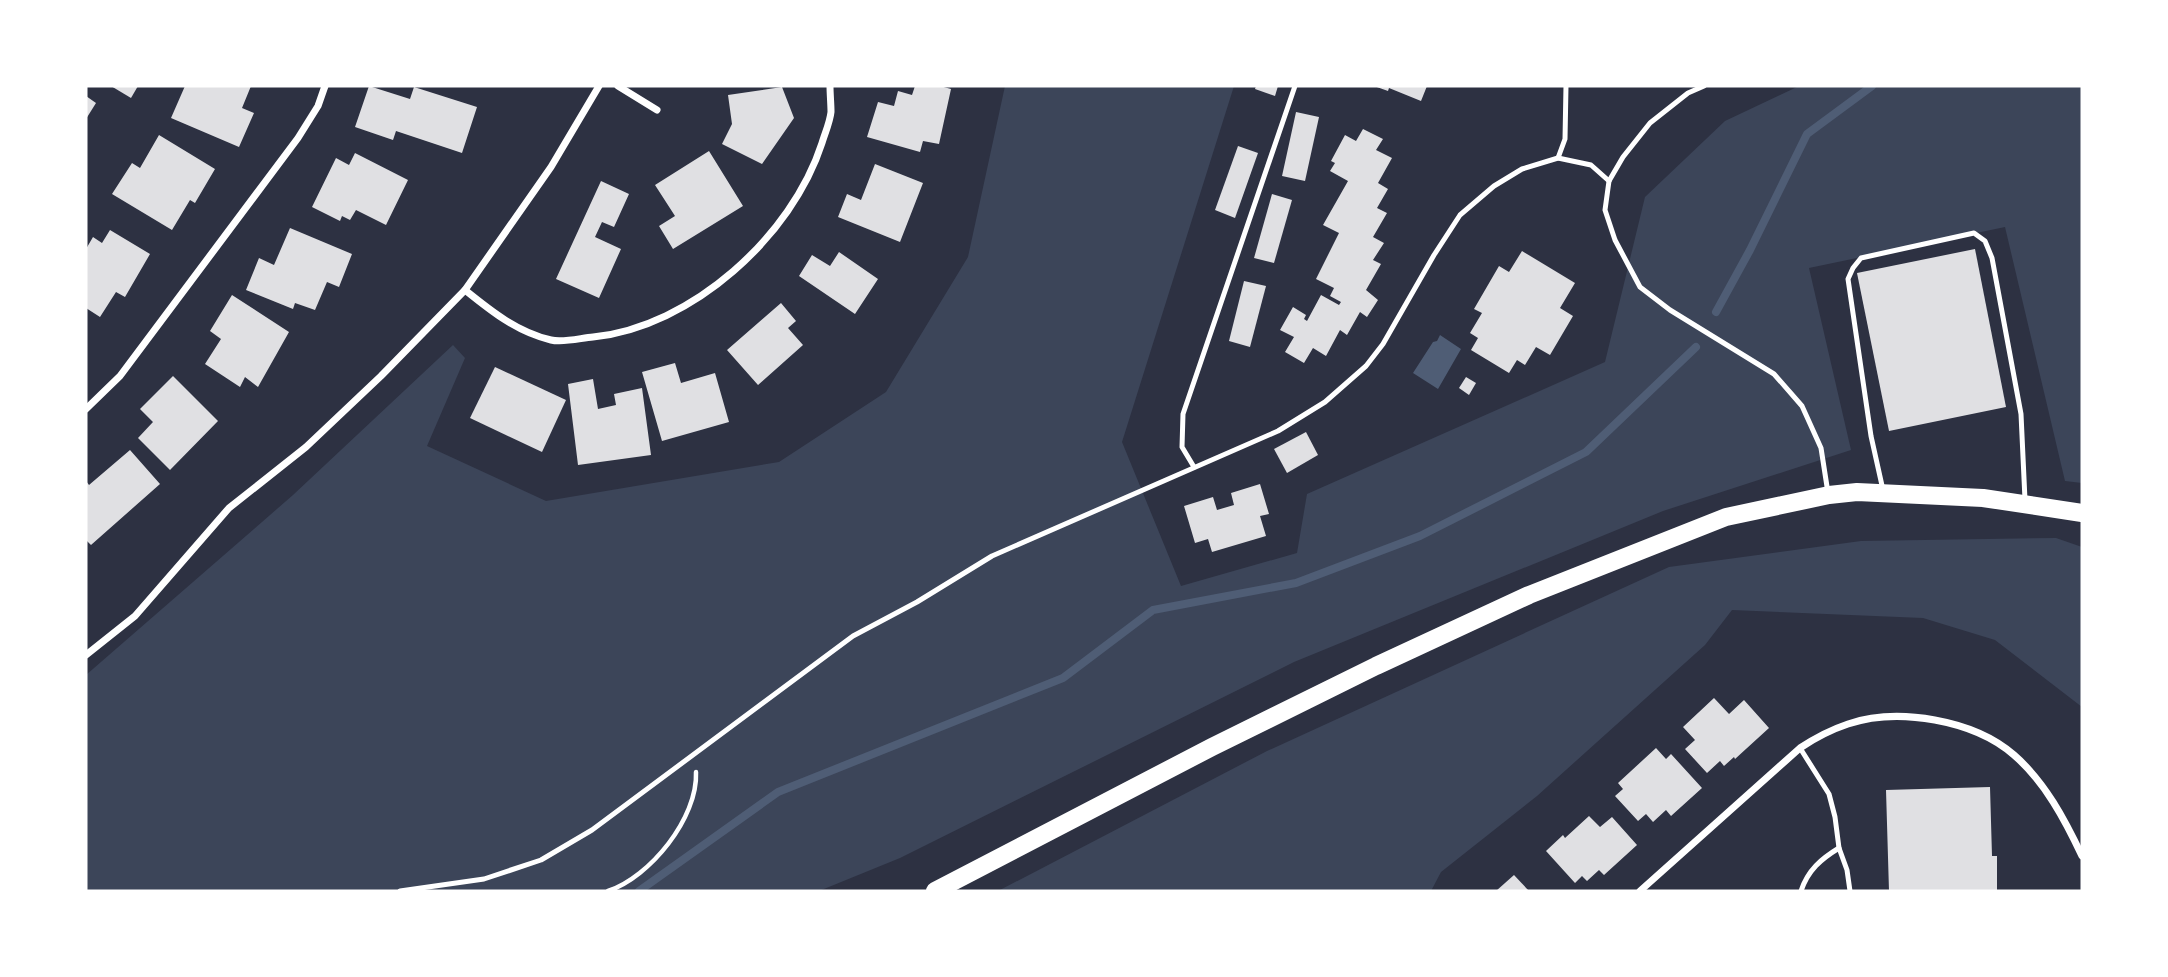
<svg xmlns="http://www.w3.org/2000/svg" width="2168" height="977" viewBox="0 0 2168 977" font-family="'Alegreya Sans',sans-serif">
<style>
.green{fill:#3c4559}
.water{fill:#4f5d75}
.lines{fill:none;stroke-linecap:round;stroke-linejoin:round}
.stream{stroke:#4f5d75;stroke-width:8}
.building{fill:#e0e0e3}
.path{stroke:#fff;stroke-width:4.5}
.service{stroke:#fff;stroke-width:5}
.minor{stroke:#fff;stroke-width:7}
.primary{stroke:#fff;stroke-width:18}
</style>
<rect width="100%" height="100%" fill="#2d3142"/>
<g class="green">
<polygon points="1005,86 1234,86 1122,442 1181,586 1297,553 1307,494 1605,362 1645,197 1725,121 1799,86 2082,86 2082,483 2065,481 2005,227 1809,268 1851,450 1663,511 1294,662 900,858 819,891 86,891 86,675 293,495 453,345 465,358 427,446 546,501 779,462 886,392 968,257"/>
<polygon points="2056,538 2082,547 2082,707 1995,640 1923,618 1732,610 1705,645 1537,796 1441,872 1431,891 998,891 1267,751 1669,567 1861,541"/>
</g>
<polygon class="water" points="1440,335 1461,349 1438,389 1413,373 1433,342 1437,341"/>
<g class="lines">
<g class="stream">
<polyline points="1716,312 1750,250 1807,134 1872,86"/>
<polyline points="639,891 778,792 1063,678 1153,610 1296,583 1420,536 1586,452 1696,347"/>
</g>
</g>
<g class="building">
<polygon points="111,86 138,86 131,98"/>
<polygon points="185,86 251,86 242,108 254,113 239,147 171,118"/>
<polygon points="369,86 410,99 414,87 477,107 462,153 396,131 393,140 355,127"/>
<polygon points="915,86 940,86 951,89 939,144 923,141 920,152 867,137 878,102 894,106 898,91 912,95"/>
<polygon points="1256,86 1278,86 1275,96 1255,89"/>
<polygon points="1374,86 1427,86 1421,101 1389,88 1388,91"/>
<polygon points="782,87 794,118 762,164 722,144 732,124 728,95"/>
<polygon points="86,96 96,103 86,119"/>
<polygon points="1296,112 1319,117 1305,181 1282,176"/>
<polygon points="1363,129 1383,139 1376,150 1392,158 1378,183 1388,189 1377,208 1387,213 1373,237 1384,243 1373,260 1381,264 1366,290 1378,300 1367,317 1360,312 1347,335 1340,330 1326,356 1313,348 1304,363 1285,352 1294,337 1280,330 1293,307 1306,315 1304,319 1307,321 1321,295 1339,305 1341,302 1330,296 1334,288 1316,279 1339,233 1323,225 1348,181 1330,171 1335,163 1331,161 1345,135 1356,141"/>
<polygon points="159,135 215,169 195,203 190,200 172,230 112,194 132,163 140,168"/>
<polygon points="1238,146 1258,153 1235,218 1215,210"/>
<polygon points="709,151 743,206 673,249 659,226 675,216 655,185"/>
<polygon points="355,153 408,180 386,225 356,210 350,220 342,216 340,221 312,207 336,158 349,165"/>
<polygon points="875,164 923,183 900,242 838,217 847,194 861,200"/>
<polygon points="601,181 629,194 614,227 602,222 595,237 621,249 599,298 556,279"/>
<polygon points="1272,194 1292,200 1274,263 1254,258"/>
<polygon points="290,228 352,254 339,287 327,282 315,310 295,303 293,309 246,290 259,258 274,265"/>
<polygon points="110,230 150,254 125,297 116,292 100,317 86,308 86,249 93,237 102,243"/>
<polygon points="1975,249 2006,407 1889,431 1857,273"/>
<polygon points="1522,251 1575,283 1560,308 1573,316 1550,355 1536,347 1525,365 1517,360 1509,373 1471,350 1478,338 1470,333 1482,313 1474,309 1499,266 1509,272"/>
<polygon points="839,252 878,279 855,314 799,276 812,255 830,266"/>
<polygon points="1244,281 1266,286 1250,347 1229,341"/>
<polygon points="232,295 289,332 258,387 245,377 240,387 205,364 221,339 210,331"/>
<polygon points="781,303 796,321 788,328 803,345 758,385 727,350"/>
<polygon points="675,363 681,383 715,373 729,422 662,441 642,372"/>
<polygon points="495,367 566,400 542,452 470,418"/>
<polygon points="173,376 218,421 170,470 138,438 153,422 140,409"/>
<polygon points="1466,377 1476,383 1469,395 1459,388"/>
<polygon points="593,379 598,409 616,405 614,394 642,388 651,455 578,465 568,384"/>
<polygon points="1306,432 1318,455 1287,473 1274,449"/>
<polygon points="130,450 160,484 91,545 86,540 86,481 89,485"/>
<polygon points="1260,484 1269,514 1260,516 1266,536 1212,552 1208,539 1195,543 1184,506 1213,497 1217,510 1234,505 1231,493"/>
<polygon points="1714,698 1729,714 1744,700 1769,728 1735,759 1734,757 1724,766 1720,761 1707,773 1685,749 1695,740 1683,727"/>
<polygon points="1656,748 1666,759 1671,754 1702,788 1671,816 1666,810 1653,822 1646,814 1638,821 1615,796 1623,789 1618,783"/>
<polygon points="1990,787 1992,856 1997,856 1997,891 1889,891 1886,790"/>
<polygon points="1589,816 1600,827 1612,817 1637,845 1604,875 1599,870 1587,881 1582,876 1575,883 1546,851 1563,835 1565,838"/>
<polygon points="1514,875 1529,891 1496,891"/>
</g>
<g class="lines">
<path class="path" d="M608 891C650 877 698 818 696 772"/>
<g class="service">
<polyline points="1704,86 1688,93 1650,123 1623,157 1609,181 1605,210 1615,240 1640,287 1670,310 1774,374 1802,406 1821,448 1828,493"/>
<polyline points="1558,158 1565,139 1566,86"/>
<polyline points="1194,467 1182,447 1183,414 1295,86"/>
<polyline points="1883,490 1871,436 1848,279 1853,268 1861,258 1974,233 1985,241 1992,258 2021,414 2025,500"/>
<polyline points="1800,748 1829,794 1835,817 1839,848 1847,870 1850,891"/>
<polyline points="400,891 484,879 541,860 592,830 853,636 917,602 992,556 1278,431 1325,402 1366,366 1383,344 1434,255 1460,215 1494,186 1522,169 1558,158 1591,165 1609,181"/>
<path d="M1801 891C1808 870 1821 859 1839 848"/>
</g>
<g class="minor">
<polyline points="618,86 657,110"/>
<path d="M465 290C491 311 517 332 551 340 563 343 581 338 593 337 692 327 792 236 822 143 825 133 830 122 831 112 831 104 830 94 830 86"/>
<polyline points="86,409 120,376 298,138 318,106 325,86"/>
<polyline points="86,655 135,616 229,508 306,447 381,376 465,290 551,167 599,86"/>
<path d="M1640 891 1800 748C1815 738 1830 730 1848 724 1898 707 1974 720 2014 755 2045 782 2065 820 2082 856"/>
</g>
<polyline class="primary" points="935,891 1212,747 1376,666 1529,595 1726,517 1829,495 1857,492 1983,498 2082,513"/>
</g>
<rect width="2168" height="977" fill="none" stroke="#ffffff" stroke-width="175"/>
</svg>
